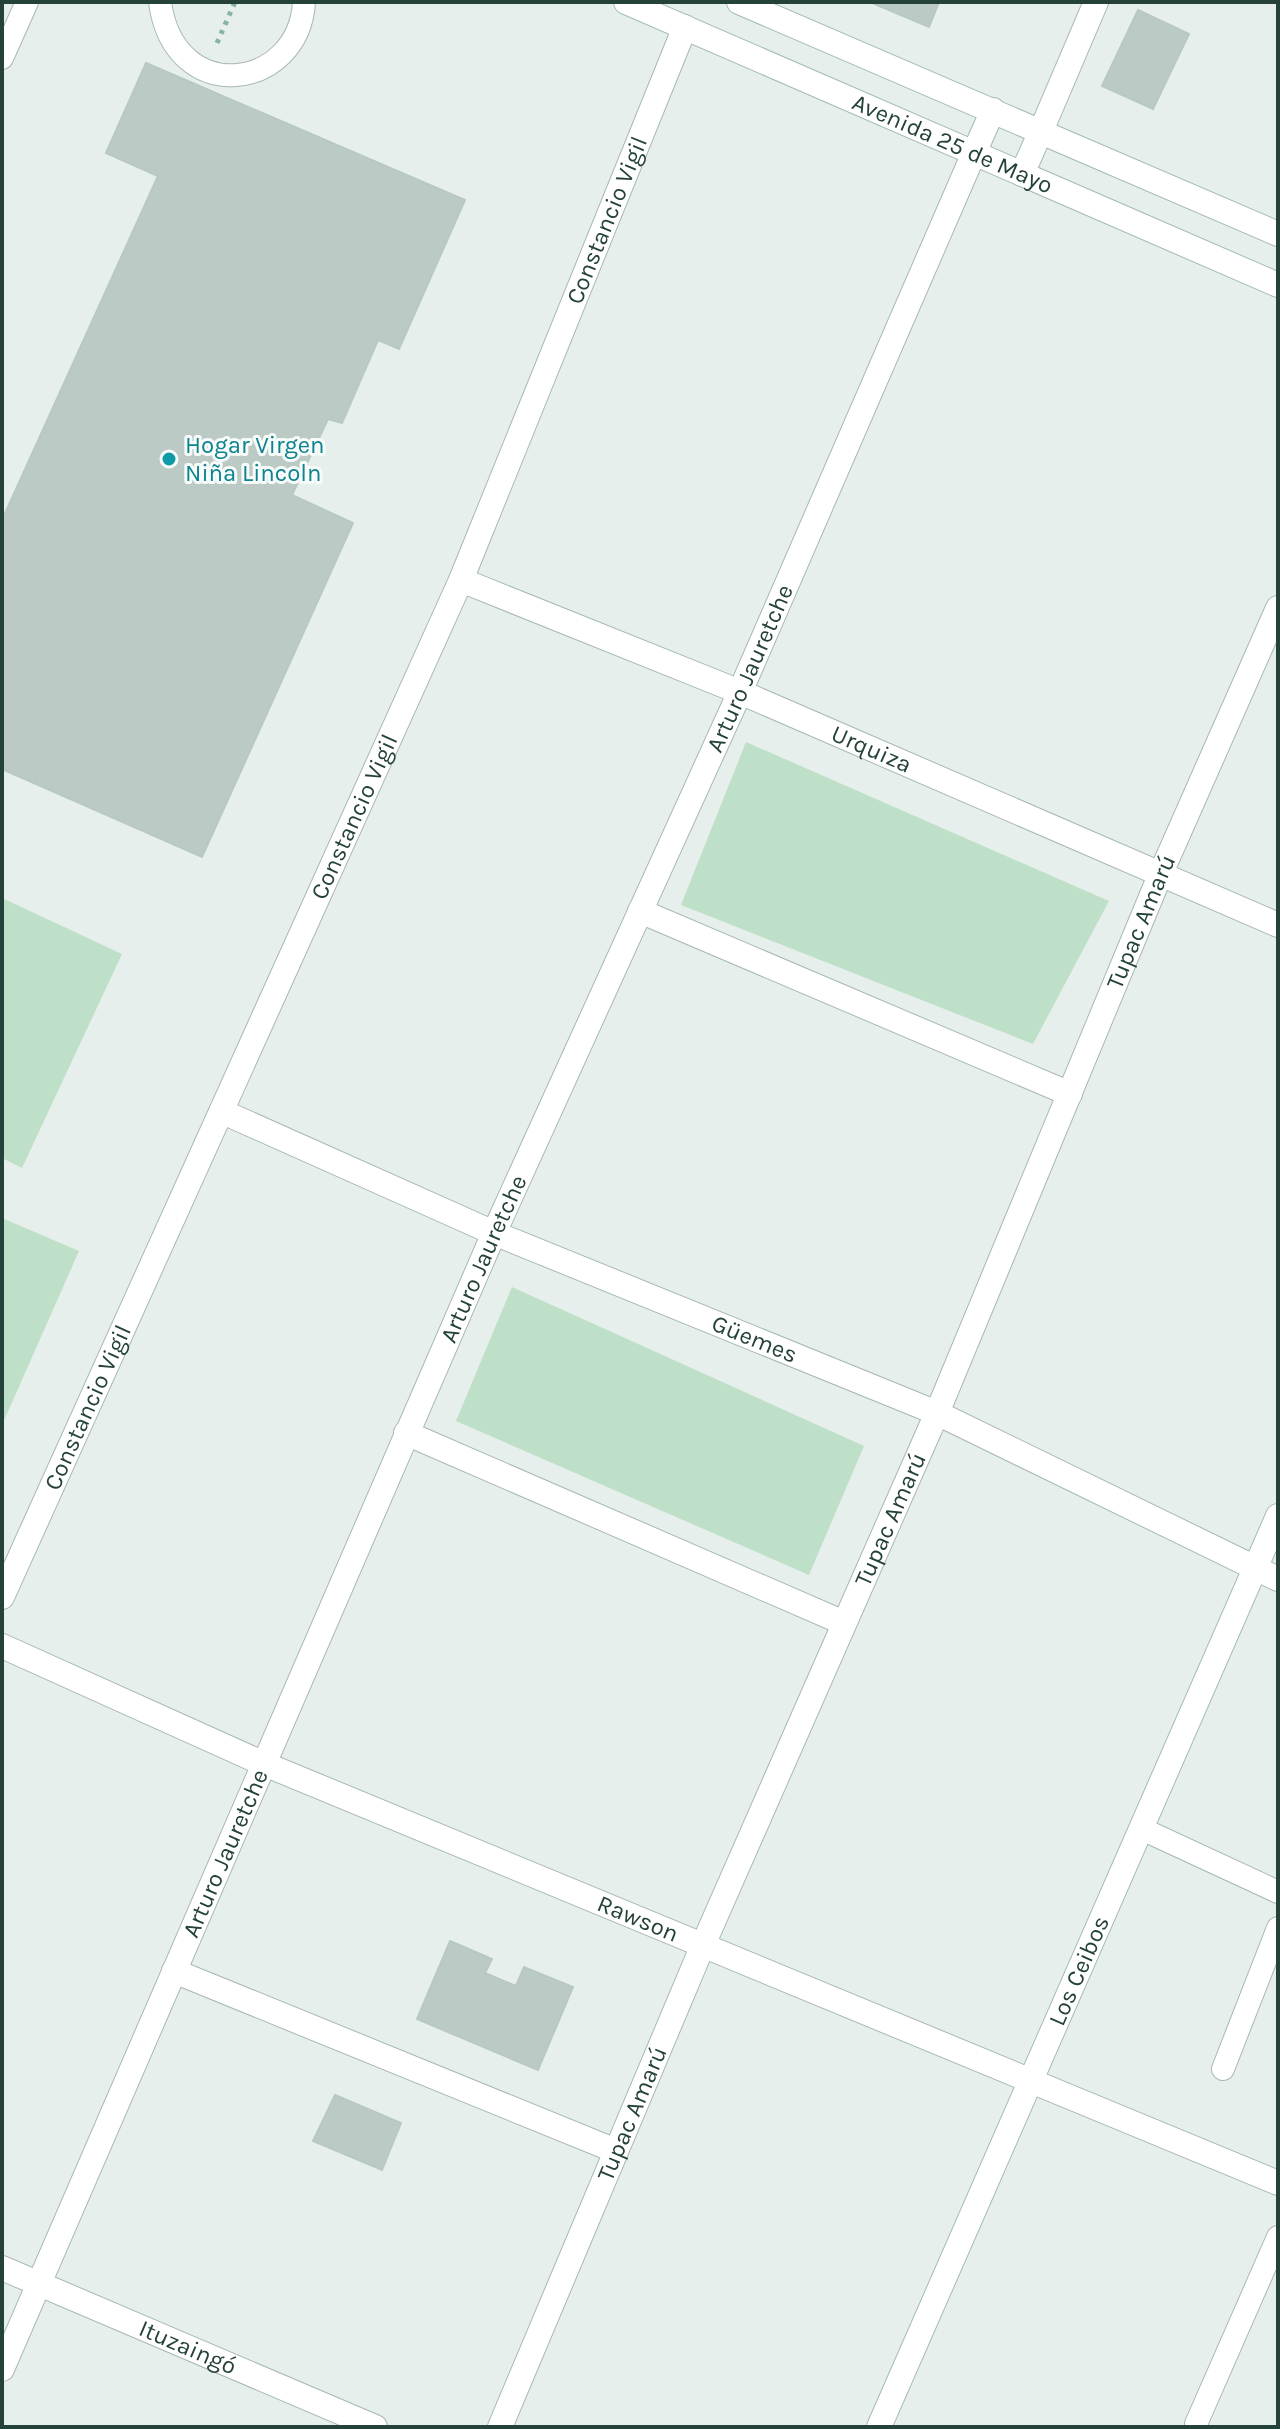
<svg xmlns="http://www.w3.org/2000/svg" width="1280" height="2429" viewBox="0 0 1280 2429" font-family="Karla,sans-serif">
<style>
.green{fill:#bfe0c8}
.building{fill:#bbcac4;stroke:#b8c9c2;stroke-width:2}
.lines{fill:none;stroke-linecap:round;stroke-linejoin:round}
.lane-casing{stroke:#a8b8b2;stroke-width:24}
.street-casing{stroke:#a8b8b2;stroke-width:26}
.secondary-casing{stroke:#a4bbb3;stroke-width:26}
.path{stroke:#86b3a5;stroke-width:5;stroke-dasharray:4 6;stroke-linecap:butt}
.lane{stroke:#fff;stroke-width:22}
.street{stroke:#fff;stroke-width:24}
.secondary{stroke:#fff;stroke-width:24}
.culture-dot{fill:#0f9aa8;stroke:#f7fbf9;stroke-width:3}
.labels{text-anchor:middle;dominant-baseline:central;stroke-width:6;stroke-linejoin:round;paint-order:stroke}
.street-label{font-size:24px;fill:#24423a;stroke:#f7fbf9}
.culture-label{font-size:24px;fill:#0d838f;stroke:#f7fbf9;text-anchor:start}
</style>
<rect width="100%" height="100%" fill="#e6efeb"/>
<g class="green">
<polygon points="746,742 1109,901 1033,1044 681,905"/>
<polygon points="2,898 122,954 22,1168 2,1158"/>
<polygon points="2,1218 79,1251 2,1425"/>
<polygon points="512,1287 864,1446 809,1575 456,1421"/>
</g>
<g class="building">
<polygon points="870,2 939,2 929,27"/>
<polygon points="1138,10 1189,34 1153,109 1102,86"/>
<polygon points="146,63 465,200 399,349 378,340 342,423 328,419 292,495 353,523 202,857 2,769 2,520 158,176 106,153"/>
<polygon points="450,1941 492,1959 485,1973 516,1986 524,1967 573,1987 538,2070 417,2019"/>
<polygon points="335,2095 401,2123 382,2170 313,2141"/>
</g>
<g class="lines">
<defs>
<g id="lane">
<path d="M160 2C174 108 299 91 304 2"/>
<polyline points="2,58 27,2"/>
<polyline points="1142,1829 1278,1892"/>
<polyline points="1223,2069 1278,1928"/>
<polyline points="1196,2424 1278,2237"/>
</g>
<g id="street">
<polyline points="1041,131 1096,2"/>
<path id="s1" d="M461 580 740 692 1278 925"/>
<polyline points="640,911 1070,1094"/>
<path id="s2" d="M223 1112 494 1233 937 1413 1278 1579"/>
<polyline points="406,1433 844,1623"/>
<path id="s3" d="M2 1597 461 580 685 27"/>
<path id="s4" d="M2 1646 262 1763 1278 2183"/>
<polyline points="174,1971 616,2151"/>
<path id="s5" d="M2 2268 375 2427"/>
<path id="s6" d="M2 2369 494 1233 740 692 974 153"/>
<path id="s7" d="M500 2427 703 1945 937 1413 1161 873 1278 608"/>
</g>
<g id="secondary">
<path id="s8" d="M626 2 1278 285"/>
<polyline points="739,2 1278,234"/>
<polyline points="974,153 993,110"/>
<polyline points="1022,174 1041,131"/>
<path id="s9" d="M879 2427 1278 1516"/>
</g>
</defs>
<use href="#lane" class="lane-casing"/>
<use href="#street" class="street-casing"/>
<use href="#secondary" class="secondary-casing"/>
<polyline class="path" points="217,43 235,2"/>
<use href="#lane" class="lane"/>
<use href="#street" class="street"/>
<use href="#secondary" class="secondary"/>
</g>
<circle class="culture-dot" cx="169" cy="459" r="8"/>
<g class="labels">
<g class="street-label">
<text stroke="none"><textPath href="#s8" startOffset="356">Avenida 25 de Mayo</textPath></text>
<text stroke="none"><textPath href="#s3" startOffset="1504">Constancio Vigil</textPath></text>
<text stroke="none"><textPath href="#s6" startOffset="1858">Arturo Jauretche</textPath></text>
<text stroke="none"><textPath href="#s1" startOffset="444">Urquiza</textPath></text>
<text stroke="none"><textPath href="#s3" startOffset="856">Constancio Vigil</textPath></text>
<text stroke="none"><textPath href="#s7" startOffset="1636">Tupac Amarú</textPath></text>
<text stroke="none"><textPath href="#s6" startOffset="1210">Arturo Jauretche</textPath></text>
<text stroke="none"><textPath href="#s2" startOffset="578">Güemes</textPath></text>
<text stroke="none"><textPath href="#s3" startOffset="208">Constancio Vigil</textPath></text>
<text stroke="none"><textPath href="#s7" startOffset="988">Tupac Amarú</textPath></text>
<text stroke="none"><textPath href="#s6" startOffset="562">Arturo Jauretche</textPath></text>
<text stroke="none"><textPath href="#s4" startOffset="692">Rawson</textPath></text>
<text stroke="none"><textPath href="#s9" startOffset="498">Los Ceibos</textPath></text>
<text stroke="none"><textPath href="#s7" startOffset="340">Tupac Amarú</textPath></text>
<text stroke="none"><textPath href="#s5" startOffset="202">Ituzaingó</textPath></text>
</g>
<g class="culture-label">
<text x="185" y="445">Hogar Virgen<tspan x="185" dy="28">Niña Lincoln</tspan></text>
</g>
</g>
<rect width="1280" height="2429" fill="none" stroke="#24423a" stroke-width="8"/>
</svg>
